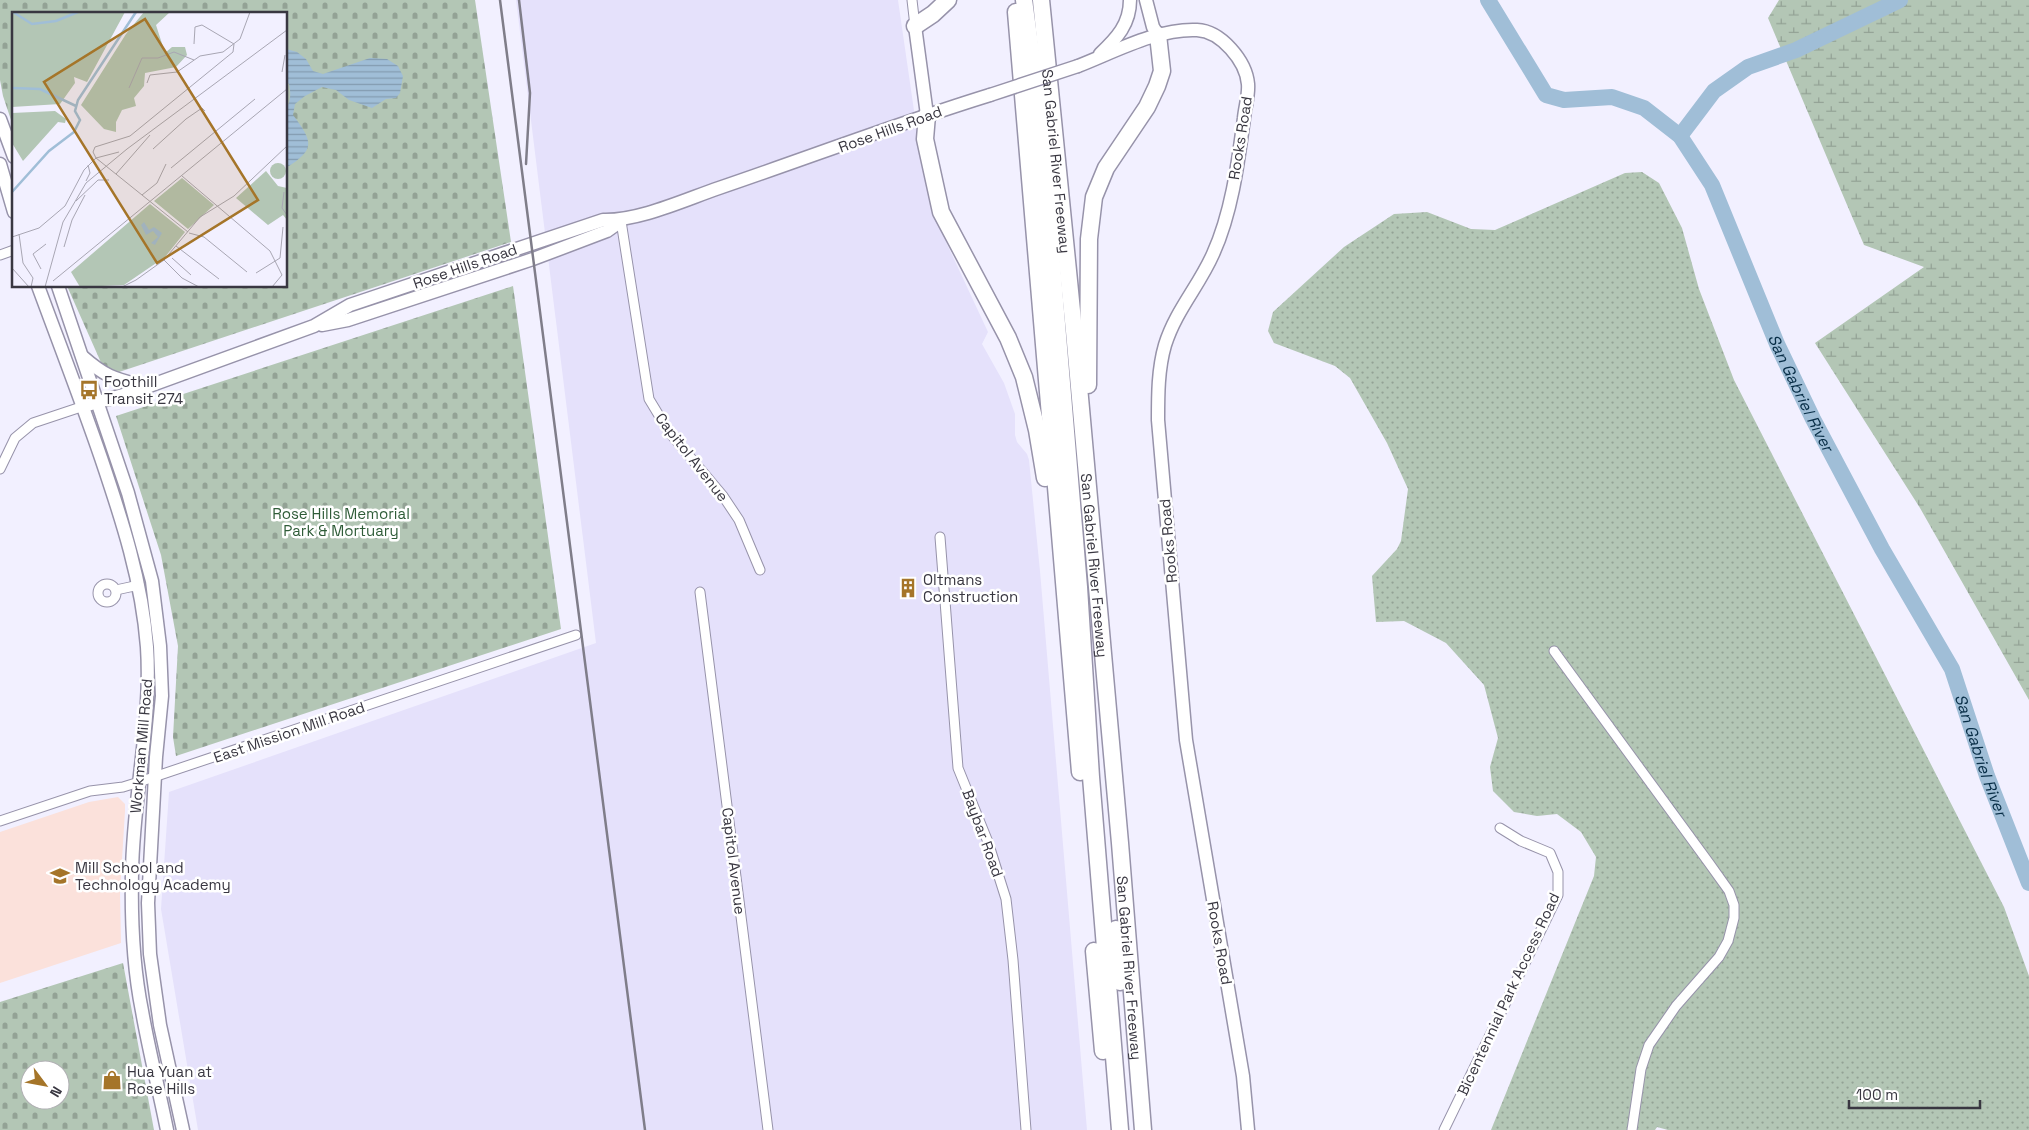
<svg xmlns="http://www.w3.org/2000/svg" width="2029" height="1130" viewBox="0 0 2029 1130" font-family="'Space Grotesk',sans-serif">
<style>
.built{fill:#e5e1fb}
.education{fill:#fbe1db}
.grass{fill:url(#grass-dots)}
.wetland{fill:url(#wetland-marsh)}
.cemetery{fill:url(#cemetery-stones);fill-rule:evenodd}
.water{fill:url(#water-rules)}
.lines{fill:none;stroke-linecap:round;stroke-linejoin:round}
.river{stroke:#a0bed7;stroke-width:16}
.street-casing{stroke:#9793aa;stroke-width:11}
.secondary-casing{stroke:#9793aa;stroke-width:15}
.highway-casing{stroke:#9793aa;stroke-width:19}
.street{stroke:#fff;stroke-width:9}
.secondary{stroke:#fff;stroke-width:12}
.highway{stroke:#fff;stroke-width:16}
.rail{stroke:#7f7d89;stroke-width:2.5}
.secondary-bridge-casing{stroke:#9793aa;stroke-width:15;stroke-linecap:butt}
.secondary-bridge{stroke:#fff;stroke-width:12}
.labels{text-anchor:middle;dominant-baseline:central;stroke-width:5;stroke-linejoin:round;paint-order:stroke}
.street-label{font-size:15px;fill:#393741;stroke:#fff}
.poi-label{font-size:15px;fill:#393741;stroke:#fff;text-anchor:start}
.park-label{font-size:15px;fill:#2f5c38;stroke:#fff}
.water-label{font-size:16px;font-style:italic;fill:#072d46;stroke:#fff}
.inset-river{fill:none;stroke:#a0bed7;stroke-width:2.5}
.inset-road{fill:none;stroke:#a8a6b3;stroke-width:1}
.view{fill:#a57529;fill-opacity:0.15;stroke:#a57529;stroke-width:2.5}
.inset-edge{fill:none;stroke:#393741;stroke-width:2.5}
</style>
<defs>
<pattern id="grass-dots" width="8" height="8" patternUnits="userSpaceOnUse" patternTransform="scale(1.25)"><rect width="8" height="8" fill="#b3c6b5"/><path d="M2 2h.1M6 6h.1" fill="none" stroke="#93a295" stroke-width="1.8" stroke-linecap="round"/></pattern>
<pattern id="wetland-marsh" width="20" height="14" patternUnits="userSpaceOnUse" patternTransform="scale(1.25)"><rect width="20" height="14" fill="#b3c6b5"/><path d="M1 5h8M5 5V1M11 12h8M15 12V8" fill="none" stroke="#93a295"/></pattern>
<pattern id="cemetery-stones" width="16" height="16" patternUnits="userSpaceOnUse" patternTransform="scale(1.25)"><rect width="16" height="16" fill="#b3c6b5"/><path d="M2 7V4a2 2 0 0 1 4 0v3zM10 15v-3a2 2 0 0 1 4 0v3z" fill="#93a295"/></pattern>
<pattern id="water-rules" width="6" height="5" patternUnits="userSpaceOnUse" patternTransform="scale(1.25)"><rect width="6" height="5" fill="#a0bed7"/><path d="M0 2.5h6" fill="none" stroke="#839bb0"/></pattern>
</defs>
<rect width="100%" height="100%" fill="#f2f0ff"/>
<polygon class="built" points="516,0 898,0 921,159 947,244 988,332 982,344 1004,383 1015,414 1015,435 1017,442 1027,454 1029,460 1040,571 1087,1130 198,1130 161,909 169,792 596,643"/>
<polygon class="education" points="118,797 125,804 125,811 120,892 121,943 0,983 0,832 89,802"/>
<polygon class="grass" points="1642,172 1659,183 1682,228 1699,289 1734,380 2004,907 2029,976 2029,1130 1668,1130 1657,1127 1655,1130 1491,1130 1594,876 1596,857 1581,832 1557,814 1537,816 1514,812 1493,791 1490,767 1498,738 1484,685 1446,643 1404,621 1376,622 1372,576 1397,549 1401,541 1408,489 1387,443 1350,378 1335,366 1274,343 1268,331 1273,312 1344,247 1394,214 1427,212 1471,229 1495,230 1625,173"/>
<polygon class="wetland" points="1779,0 2029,0 2029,700 1920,508 1815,343 1924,267 1864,245 1768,18"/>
<g class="cemetery">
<polygon points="0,0 475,0 511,242 107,376 67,286 286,286 286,14 14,14 14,129 3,96 0,80"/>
<polygon points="513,286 561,629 176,756 173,737 178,646 161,555 116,416"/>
<path d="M123 963 154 1130H0V1002ZM30 1070H60V1100H30Z"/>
</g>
<path class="water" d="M286 49 297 52 306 59 313 71 323 74 370 58 387 59 398 66 403 76 400 93 396 98 386 99 372 108 349 100 336 90 322 87 305 96 295 104 293 115C313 142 316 149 286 168V109C291 101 291 93 289 84L286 82Z"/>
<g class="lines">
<g class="river">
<path id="s1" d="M1488 0 1546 95 1564 100 1612 97 1644 108 1680 136 1712 185 1777 344 1813 419 1882 549 1952 669 1987 776 2029 883"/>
<polyline points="1680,136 1714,91 1748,67 1796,50 1900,0"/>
</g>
<defs>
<g id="street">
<polyline points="912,0 915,26"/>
<polyline points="621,221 649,399 669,432 723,496 739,520 760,570"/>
<polyline points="0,255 14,250"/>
<polyline points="0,469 15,438 33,423 84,406"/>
<polyline points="940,537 958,768 988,842 1006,899 1013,960 1026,1130"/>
<circle cx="107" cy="593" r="9"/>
<polyline points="116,590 139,585"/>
<polyline points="700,592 768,1130"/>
<polyline points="1554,651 1709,863 1729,891 1734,905 1734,918 1728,941 1719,957 1676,1006 1649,1045 1641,1069 1632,1130"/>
<polyline points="0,821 90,791 123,787 139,782 576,635"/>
<polyline points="1444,1130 1558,895 1558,872 1550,853 1521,841 1500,828"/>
</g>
<g id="secondary">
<polyline points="1146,0 1153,27 1158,35"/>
<polyline points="915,26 927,115"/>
<path d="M1100 54C1117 38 1130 24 1130 0"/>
<path d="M1078 66C1114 52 1158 28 1197 30 1221 31 1246 61 1248 84 1249 95 1245 107 1244 118 1238 163 1232 212 1213 254 1199 286 1176 310 1165 345 1158 369 1158 395 1158 420L1186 740 1243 1076 1248 1130"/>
<polyline points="0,119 14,157"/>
<polyline points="0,164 14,212"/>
<path d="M38 286C59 343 81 400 101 458 122 520 142 581 147 647 152 723 133 797 132 872 131 918 133 966 142 1011 149 1051 159 1090 167 1130"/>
<polyline points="58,286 128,493 152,581 160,646 162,696 156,757 148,903 150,954 160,1025 183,1130"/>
<polyline points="322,325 348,320 533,259 607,231 621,221"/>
<path d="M83 357C108 379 117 379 147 387"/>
<path d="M84 406 130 393 314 326 350 305 603 220C639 221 684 200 719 188 810 157 899 123 990 95"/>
</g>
<g id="highway">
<polyline points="1024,0 1038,103 1043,156 1079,587 1091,777 1120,1130"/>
<path id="s2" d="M1041 0 1074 331 1120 843 1143 1130"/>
<polyline points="1016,12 1080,772"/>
<polyline points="915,26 933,14 948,0"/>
<polyline points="927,115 925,139 941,212 1008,338 1024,377 1037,430 1045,478"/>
<polyline points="1088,385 1089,239 1094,197 1106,168 1147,107 1157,86 1162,71 1158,35"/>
<polyline points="1116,929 1120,982"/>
<polyline points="1094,951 1103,1051"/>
</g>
</defs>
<use href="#street" class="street-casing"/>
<use href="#secondary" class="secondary-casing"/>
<use href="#highway" class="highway-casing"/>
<use href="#street" class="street"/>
<use href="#secondary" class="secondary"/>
<use href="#highway" class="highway"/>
<g class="rail">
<polyline points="500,0 645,1130"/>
<polyline points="519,0 530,93 526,164"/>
</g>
<defs>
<polyline id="secondary-bridge" points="990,95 1078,66"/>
</defs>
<use href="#secondary-bridge" class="secondary-bridge-casing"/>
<use href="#secondary-bridge" class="secondary-bridge"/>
</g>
<defs>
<symbol id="bus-bare" viewBox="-9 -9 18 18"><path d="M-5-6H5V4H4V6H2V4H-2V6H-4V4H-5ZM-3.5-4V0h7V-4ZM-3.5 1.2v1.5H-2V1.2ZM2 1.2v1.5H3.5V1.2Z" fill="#a57529" stroke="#fff" stroke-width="2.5" paint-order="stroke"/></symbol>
<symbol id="building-bare" viewBox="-9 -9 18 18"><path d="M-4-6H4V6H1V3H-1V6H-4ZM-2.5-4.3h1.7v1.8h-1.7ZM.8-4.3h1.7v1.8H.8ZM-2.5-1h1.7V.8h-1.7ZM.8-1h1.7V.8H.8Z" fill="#a57529" stroke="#fff" stroke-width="2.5" paint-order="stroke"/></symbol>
<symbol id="school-bare" viewBox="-9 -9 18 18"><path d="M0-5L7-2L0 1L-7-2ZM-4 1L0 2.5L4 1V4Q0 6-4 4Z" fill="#a57529" stroke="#fff" stroke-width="2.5" paint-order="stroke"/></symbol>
<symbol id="shop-bare" viewBox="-9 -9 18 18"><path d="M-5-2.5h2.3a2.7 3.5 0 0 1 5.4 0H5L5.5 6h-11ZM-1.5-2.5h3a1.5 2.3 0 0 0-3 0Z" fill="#a57529" stroke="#fff" stroke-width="2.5" paint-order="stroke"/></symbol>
</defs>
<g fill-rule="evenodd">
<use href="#bus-bare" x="75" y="376" width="28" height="28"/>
<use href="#building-bare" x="894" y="574" width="28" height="28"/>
<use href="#school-bare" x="46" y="862" width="28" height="28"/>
<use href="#shop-bare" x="98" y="1066" width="28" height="28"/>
</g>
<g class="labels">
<g class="street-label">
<text transform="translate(890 129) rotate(-20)">Rose Hills Road</text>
<text transform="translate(1240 138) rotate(-81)">Rooks Road</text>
<text stroke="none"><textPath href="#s2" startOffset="162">San Gabriel River Freeway</textPath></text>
<text transform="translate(465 266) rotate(-19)">Rose Hills Road</text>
<text transform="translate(692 457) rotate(52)">Capitol Avenue</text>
<text transform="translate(1168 541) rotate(-95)">Rooks Road</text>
<text stroke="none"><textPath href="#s2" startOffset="568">San Gabriel River Freeway</textPath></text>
<text transform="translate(289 732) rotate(-19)">East Mission Mill Road</text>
<text transform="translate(141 746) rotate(-85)">Workman Mill Road</text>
<text transform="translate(983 833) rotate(70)">Baybar Road</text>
<text transform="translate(734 861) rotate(83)">Capitol Avenue</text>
<text transform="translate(1220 943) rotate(80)">Rooks Road</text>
<text stroke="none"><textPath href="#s2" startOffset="972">San Gabriel River Freeway</textPath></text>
<text transform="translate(1508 994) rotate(-65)">Bicentennial Park Access Road</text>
</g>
<g class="poi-label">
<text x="104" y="381">Foothill<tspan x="104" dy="17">Transit 274</tspan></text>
<text x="923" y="579">Oltmans<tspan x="923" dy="17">Construction</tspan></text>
<text x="75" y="867">Mill School and<tspan x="75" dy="17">Technology Academy</tspan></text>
<text x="127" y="1071">Hua Yuan at<tspan x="127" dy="17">Rose Hills</tspan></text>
</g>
<g class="park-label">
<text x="341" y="513">Rose Hills Memorial<tspan x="341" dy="17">Park &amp; Mortuary</tspan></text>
</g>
<g class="water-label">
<text stroke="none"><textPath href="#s1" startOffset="542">San Gabriel River</textPath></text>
<text stroke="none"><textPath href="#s1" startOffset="948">San Gabriel River</textPath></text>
</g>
</g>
<g transform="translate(12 12)">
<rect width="275" height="275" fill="#f2f0ff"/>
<path d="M132 0H158L144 13 153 41 160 35H173L175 43 164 55 133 61 132 74 122 86 124 94 110 98 104 110V120L92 117 69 93 114 22ZM43 99 54 107 53 111 46 110 11 149 0 131V101Z" fill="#b3c6b5"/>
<path d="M0 0H113L75 70 62 65 63 71 48 92 0 95Z" fill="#b3c6b5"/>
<path d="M254 159 266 174 275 176V208L271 203 256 213 224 186ZM170 166 202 193 176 217 142 189ZM138 192 173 220 153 245 112 273 68 275 59 260Z" fill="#b3c6b5"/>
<path d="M258 159a8 8 0 1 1 16 0a8 8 0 1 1-16 0Z" fill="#b3c6b5"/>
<path d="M132 210 137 218 142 215 150 221 143 233 139 231 146 225 141 219 134 223 129 213Z" fill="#a0bed7"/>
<path class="inset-river" d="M1 0 20 12 44 9 66 0M0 76 28 77 64 94M0 180 37 139 62 120 68 108 63 99 66 88 124 0"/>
<path class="inset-road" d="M182 32 183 15 190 13 222 32M270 60 273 43M135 71 138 63 165 60 188 44 211 40 228 27 238 0M117 76 130 46H146L162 40 182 48M141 137 174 107 190 96 193 99M84 146 81 140 83 135 118 124 221 40 222 32M84 146 176 220M84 146 107 140M159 156 243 87M104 162 138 123M170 164 258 239 270 263 260 275M74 169 78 161 76 153M272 180 270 196 275 203M130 183 145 171 154 152M64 189 86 168H97M177 221 192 225 235 260M7 222 11 251 21 266 19 275M0 225 27 216 53 194 72 158 84 146M164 234 207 267M52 235 60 208 73 183M160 246 179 263M152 248 170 266 187 275M0 256 17 275M29 257 21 242 34 232M244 261 268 246 271 215M41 269 275 77M33 275 51 210 74 171 115 137 275 18M110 275 124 268 152 248 188 205 222 184 275 134"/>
<path class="view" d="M133 7 246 188 145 251 32 70Z"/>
<rect width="275" height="275" class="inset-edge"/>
</g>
<g transform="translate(45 1085) rotate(122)"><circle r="24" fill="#ffffff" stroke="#b0afb3"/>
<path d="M0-4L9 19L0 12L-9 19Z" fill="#a57529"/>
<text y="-8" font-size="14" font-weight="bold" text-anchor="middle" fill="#393741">N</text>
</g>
<path d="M1849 1100v8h131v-8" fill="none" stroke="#393741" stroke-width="2.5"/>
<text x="1856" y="1100" font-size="15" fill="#393741" stroke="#ffffff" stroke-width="4" paint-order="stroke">100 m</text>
</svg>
